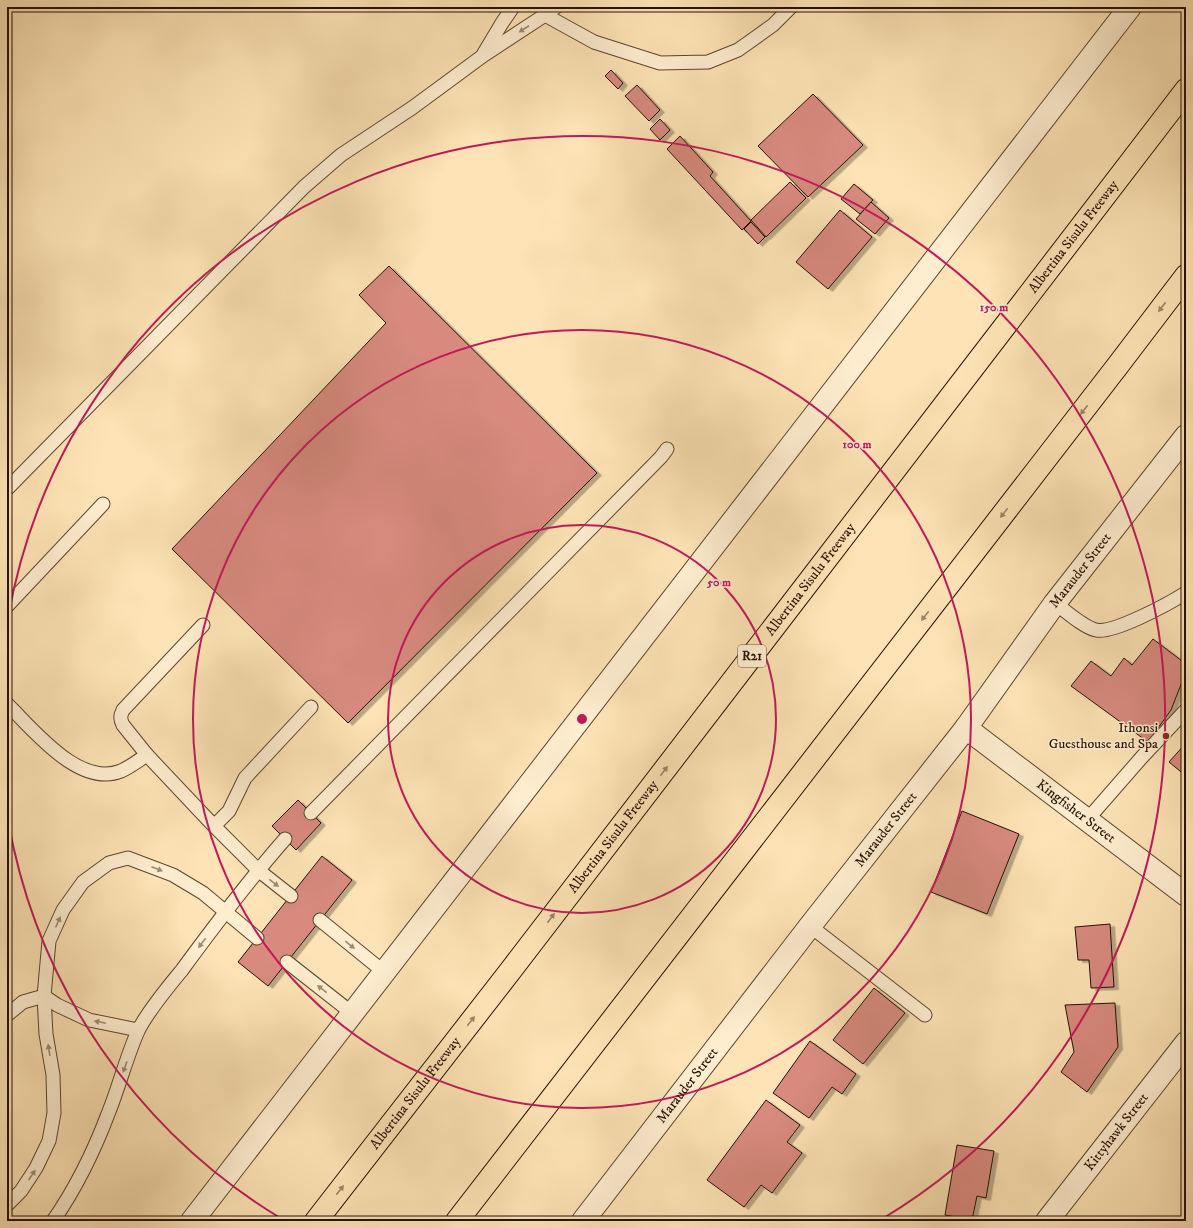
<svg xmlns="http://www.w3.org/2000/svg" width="1193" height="1228" viewBox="0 0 1193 1228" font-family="'IM FELL DW Pica',serif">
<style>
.building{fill:#d88a7f;stroke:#251001;filter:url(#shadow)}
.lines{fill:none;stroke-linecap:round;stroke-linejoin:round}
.lane-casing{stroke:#5b452e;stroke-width:15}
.street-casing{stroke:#5b452e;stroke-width:24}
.highway-casing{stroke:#251001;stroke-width:24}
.lane{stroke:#feedcf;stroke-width:13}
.street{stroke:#feedcf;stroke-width:22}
.highway{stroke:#fde3b5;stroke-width:22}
.oneway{fill:#9c8a72}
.oneway2{fill:#9c8464}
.ring{fill:none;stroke:#c2185b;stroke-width:2}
.poi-dot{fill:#8f2418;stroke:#feedcf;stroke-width:1.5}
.labels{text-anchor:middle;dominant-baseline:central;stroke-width:3;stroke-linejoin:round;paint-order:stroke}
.shield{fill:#feedcf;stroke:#66523f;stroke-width:1}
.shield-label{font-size:13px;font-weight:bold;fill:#251001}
.street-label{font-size:14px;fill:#251001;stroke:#feedcf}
.poi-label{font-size:14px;fill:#251001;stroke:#feedcf;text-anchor:end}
.centre{fill:#c2185b;stroke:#feedcf;stroke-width:2}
.ring-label{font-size:12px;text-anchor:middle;font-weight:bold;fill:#c2185b;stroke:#feedcf;stroke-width:3;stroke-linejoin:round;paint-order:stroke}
</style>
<defs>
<filter id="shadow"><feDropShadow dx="4.5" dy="2.5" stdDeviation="0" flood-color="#0004"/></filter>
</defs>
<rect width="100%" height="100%" fill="#fde3b5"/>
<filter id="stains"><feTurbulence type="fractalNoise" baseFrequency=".005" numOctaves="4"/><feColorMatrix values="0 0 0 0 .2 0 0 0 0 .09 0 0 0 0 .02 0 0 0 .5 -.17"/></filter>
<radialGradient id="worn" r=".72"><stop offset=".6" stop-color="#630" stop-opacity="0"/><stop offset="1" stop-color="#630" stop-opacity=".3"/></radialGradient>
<g class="building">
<polygon points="611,70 623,83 618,89 605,76"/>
<polygon points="637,85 660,110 649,121 625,96"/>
<polygon points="813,94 863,145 808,197 758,146"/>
<polygon points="660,119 670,130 660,140 650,129"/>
<polygon points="680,136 713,172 710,176 751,221 742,230 667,149"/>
<polygon points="790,182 806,198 766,237 751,220"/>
<polygon points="854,184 873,200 860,214 841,199"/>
<polygon points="871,202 889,218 875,234 856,219"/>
<polygon points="840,210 872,237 828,289 796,262"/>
<polygon points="751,222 765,237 758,244 744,229"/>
<polygon points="389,266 597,473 348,723 172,549 386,323 359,295"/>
<polygon points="1153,639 1186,664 1186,678 1182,682 1171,710 1148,742 1071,686 1091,661 1111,676 1124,658 1132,665"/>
<polygon points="1186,743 1186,776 1169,762"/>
<polygon points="298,800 321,823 296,850 272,826"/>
<polygon points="962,811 1019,834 987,914 931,892"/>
<polygon points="322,856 352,880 268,986 238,962"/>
<polygon points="1110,924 1114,987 1091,988 1089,960 1078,960 1075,927"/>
<polygon points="874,988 905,1013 863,1064 833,1040"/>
<polygon points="1115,1003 1118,1047 1087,1092 1061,1072 1074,1052 1065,1005"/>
<polygon points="810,1041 856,1074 842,1094 832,1087 809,1118 773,1093"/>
<polygon points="766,1100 800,1125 787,1142 802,1153 772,1193 761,1185 744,1207 707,1180"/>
<polygon points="957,1145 994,1151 986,1198 977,1196 972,1220 945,1215"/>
</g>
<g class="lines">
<defs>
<g id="lane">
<polyline points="545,15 594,42 660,63 708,62 738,50 773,25 791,7"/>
<polyline points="484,53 502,23 513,7"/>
<polyline points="7,489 304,187 341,155 412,108 484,55 545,15 556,7"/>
<path d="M1055 603C1066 611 1083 627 1096 630 1113 634 1168 604 1184 594"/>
<polyline points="7,606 103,504"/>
<path d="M7 704C33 729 79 788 121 771 130 767 139 760 147 755L214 826 258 870 291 896"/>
<path d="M147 755 123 725C120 719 120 716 123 710L203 625"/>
<polyline points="311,813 661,457 667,449"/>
<polyline points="1087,820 1142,757 1186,710"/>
<polyline points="214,826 229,811 245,778 311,707"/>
<polyline points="320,920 384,972"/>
<polyline points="810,926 925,1015"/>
<polyline points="287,962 352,1013"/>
<polyline points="7,1015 23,1002 44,996 57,1005 89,1020 138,1030"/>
<polyline points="7,1205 21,1191 36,1168 49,1141 54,1113 53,1075 46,1034 44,996 49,941 63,910 83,882 109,863 128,858 173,875 203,893 257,938"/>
<path d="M53 1221C76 1188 94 1151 108 1114 119 1087 126 1058 138 1031 147 1012 168 987 182 970 215 925 248 881 285 839"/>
</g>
<g id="street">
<path id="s1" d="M966 728 1186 895"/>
<polyline points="192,1221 1130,7"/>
<path id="s2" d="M583 1221 810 926 966 728 1055 603 1186 436"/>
<path id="s3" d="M1047 1221 1186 1043"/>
</g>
<g id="highway">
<path id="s4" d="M316 1221 511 970 1186 90"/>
<polyline points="457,1221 1119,364 1186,276"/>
</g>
</defs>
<use href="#lane" class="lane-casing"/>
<use href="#street" class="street-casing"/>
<use href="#highway" class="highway-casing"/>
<use href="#lane" class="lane"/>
<use href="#street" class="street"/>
<use href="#highway" class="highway"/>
</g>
<defs><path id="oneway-solid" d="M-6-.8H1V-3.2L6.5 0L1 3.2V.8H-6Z"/></defs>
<g class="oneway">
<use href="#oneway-solid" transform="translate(524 29) rotate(147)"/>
<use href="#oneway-solid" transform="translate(157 869) rotate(21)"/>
<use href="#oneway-solid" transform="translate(274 883) rotate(38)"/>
<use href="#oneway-solid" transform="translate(58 922) rotate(-66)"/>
<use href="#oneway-solid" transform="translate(202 943) rotate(127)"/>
<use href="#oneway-solid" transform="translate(350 945) rotate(39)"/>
<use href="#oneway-solid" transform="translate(322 989) rotate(-142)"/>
<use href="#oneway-solid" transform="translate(100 1022) rotate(-168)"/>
<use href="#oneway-solid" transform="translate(49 1050) rotate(-99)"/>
<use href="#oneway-solid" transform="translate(125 1067) rotate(110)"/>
<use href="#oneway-solid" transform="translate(32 1175) rotate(-56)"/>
</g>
<g class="oneway2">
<use href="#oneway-solid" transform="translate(1162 307) rotate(127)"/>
<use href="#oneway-solid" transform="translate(1084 410) rotate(128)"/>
<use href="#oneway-solid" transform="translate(1004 513) rotate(128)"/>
<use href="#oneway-solid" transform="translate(925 616) rotate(128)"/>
<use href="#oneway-solid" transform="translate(664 771) rotate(-53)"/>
<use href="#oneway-solid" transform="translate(551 918) rotate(-53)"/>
<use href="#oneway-solid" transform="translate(471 1021) rotate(-52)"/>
<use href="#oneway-solid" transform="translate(340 1190) rotate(-52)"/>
</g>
<g class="ring">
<circle cx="582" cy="719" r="194"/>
<circle cx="582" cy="719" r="389"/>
<path d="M282 1219A583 583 0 0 1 8 820M8 618A583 583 0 1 1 882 1219"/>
</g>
<circle class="poi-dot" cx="1166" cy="736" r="4"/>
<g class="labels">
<rect class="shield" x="738" y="645" width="28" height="22" rx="3"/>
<g class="shield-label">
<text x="752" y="656">R21</text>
</g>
<g class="street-label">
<text stroke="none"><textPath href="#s4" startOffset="1242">Albertina Sisulu Freeway</textPath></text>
<text stroke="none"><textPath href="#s2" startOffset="819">Marauder Street</textPath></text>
<text stroke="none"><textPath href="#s4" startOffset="810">Albertina Sisulu Freeway</textPath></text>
<text stroke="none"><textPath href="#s1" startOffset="138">Kingfisher Street</textPath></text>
<text stroke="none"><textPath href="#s2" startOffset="495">Marauder Street</textPath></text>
<text stroke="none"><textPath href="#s4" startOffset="486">Albertina Sisulu Freeway</textPath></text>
<text stroke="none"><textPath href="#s2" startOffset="171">Marauder Street</textPath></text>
<text stroke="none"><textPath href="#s4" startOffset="162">Albertina Sisulu Freeway</textPath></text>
<text stroke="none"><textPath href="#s3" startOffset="113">Kittyhawk Street</textPath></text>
</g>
<g class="poi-label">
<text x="1158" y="728">Ithonsi<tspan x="1158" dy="16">Guesthouse and Spa</tspan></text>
</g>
</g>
<circle cx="582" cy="719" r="6" class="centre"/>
<g class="ring-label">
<text x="994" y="311">150 m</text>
<text x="857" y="448">100 m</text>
<text x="719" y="586">50 m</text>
</g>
<rect width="1193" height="1228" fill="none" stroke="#fde3b5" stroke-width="24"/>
<rect x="8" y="8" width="1177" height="1212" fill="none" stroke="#251001" stroke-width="2"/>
<rect x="12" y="12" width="1169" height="1204" fill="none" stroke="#251001"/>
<rect width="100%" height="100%" filter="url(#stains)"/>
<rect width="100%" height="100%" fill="url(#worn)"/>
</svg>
